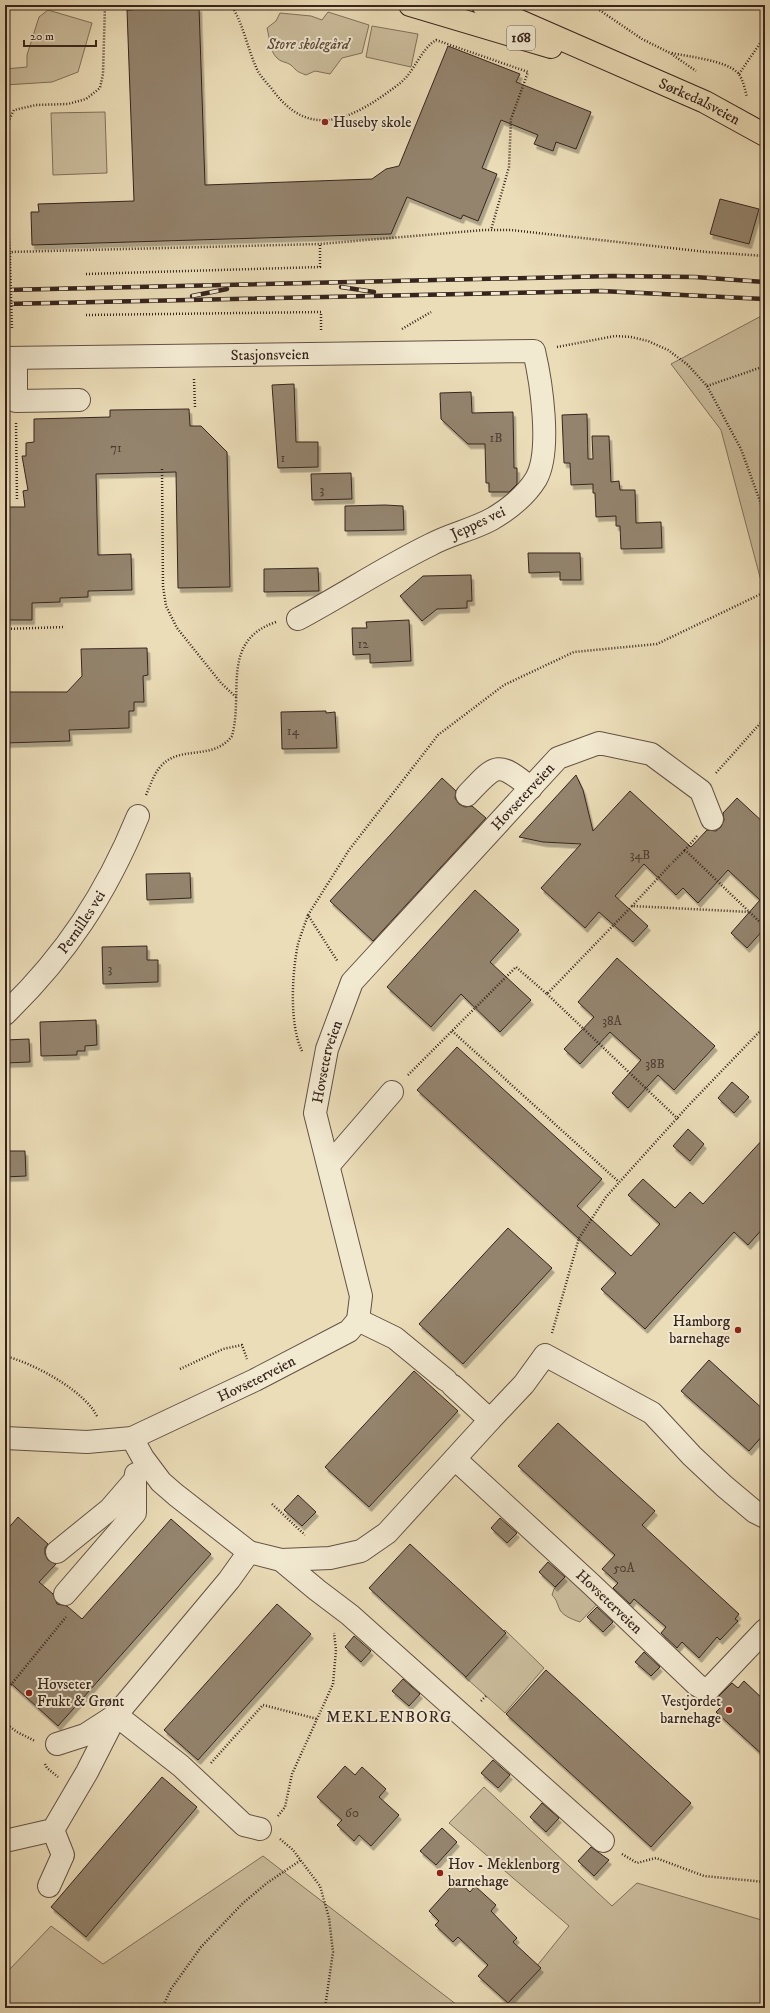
<svg xmlns="http://www.w3.org/2000/svg" width="770" height="2013" viewBox="0 0 770 2013" font-family="'IM FELL DW Pica',serif">
<style>
.green{fill:#ccbe9e;stroke:#81715e}
.building{fill:#94846e;stroke:#36241d;filter:url(#shadow)}
.lines{fill:none;stroke-linecap:round;stroke-linejoin:round}
.minor-casing{stroke:#635244;stroke-width:24}
.major-casing{stroke:#36241d;stroke-width:24}
.path{stroke:#36241d;stroke-width:2.5;stroke-dasharray:1 2;stroke-linecap:butt}
.minor{stroke:#f2e9d1;stroke-width:22}
.major{stroke:#ebddb8;stroke-width:22}
.rail-casing{stroke:#36241d;stroke-width:4.5}
.rail{stroke:#f2e9d1;stroke-width:3;stroke-dasharray:9;stroke-linecap:butt}
.path-bridge{stroke:#36241d;stroke-width:2.5;stroke-dasharray:1 2;stroke-linecap:butt}
.poi-dot{fill:#8f2418;stroke:#f2e9d1;stroke-width:1.5}
.labels{text-anchor:middle;dominant-baseline:central;stroke-width:4;stroke-linejoin:round;paint-order:stroke}
.number-label{font-size:13px;fill:#4e3c31}
.shield{fill:#f2e9d1;stroke:#6e5f53;stroke-width:1}
.shield-label{font-size:14px;font-weight:bold;fill:#36241d}
.park-label{font-size:15px;font-style:italic;fill:#5c4a3d;stroke:#f2e9d1}
.street-label{font-size:15px;fill:#36241d;stroke:#f2e9d1}
.poi-label{font-size:15px;fill:#36241d;stroke:#f2e9d1;text-anchor:start}
.neighbourhood-label{font-size:16px;letter-spacing:1px;fill:#36241d;stroke:#f2e9d1}
</style>
<defs>
<filter id="shadow"><feDropShadow dx="2.5" dy="4.5" stdDeviation="0" flood-color="#0004"/></filter>
</defs>
<rect width="100%" height="100%" fill="#ebddb8"/>
<filter id="stains"><feTurbulence type="fractalNoise" baseFrequency=".005" numOctaves="4"/><feColorMatrix values="0 0 0 0 .2 0 0 0 0 .09 0 0 0 0 .02 0 0 0 .5 -.17"/></filter>
<radialGradient id="worn" r=".72"><stop offset=".6" stop-color="#630" stop-opacity="0"/><stop offset="1" stop-color="#630" stop-opacity=".3"/></radialGradient>
<g class="green">
<polygon points="48,10 92,23 78,72 52,82 5,85 5,69 27,67 27,55 39,17"/>
<path d="M328 12 369 25 362 53 342 58 330 74 315 71 306 75C296 71 298 72 291 65 287 62 280 62 277 58 269 50 270 39 267 28L276 21 280 13 311 16 322 20Z"/>
<polygon points="372,26 418,34 411,67 366,57"/>
<polygon points="105,112 107,173 53,175 51,113"/>
<polygon points="765,314 765,596 721,430 671,364"/>
<path d="M570 1571 600 1601 580 1622C574 1620 563 1616 560 1610 557 1604 557 1600 552 1595L554 1589Z"/>
<polygon points="505,1630 544,1668 505,1713 465,1677"/>
<polygon points="484,1787 612,1906 637,1883 765,1921 765,2008 503,2008 569,1926 449,1823"/>
<polygon points="263,1856 461,2008 5,2008 5,1969 8,1971 51,1926 103,1964"/>
</g>
<g class="building">
<polygon points="131,5 195,5 195,8 199,7 205,185 372,179 386,169 399,166 448,46 520,74 516,82 591,112 576,149 556,142 553,151 534,144 538,135 501,120 482,168 497,174 478,221 463,215 461,219 407,197 391,234 32,245 31,212 39,212 38,204 134,201 127,10 132,10"/>
<polygon points="720,199 759,209 749,244 710,234"/>
<polygon points="294,384 296,442 318,442 318,467 278,468 272,385"/>
<polygon points="471,392 472,413 513,412 514,468 517,468 517,484 509,492 489,492 489,483 486,483 485,444 468,444 441,419 440,393"/>
<polygon points="189,409 190,426 201,426 227,452 230,587 178,588 176,472 96,474 98,555 131,554 132,590 88,591 88,597 60,598 60,602 32,603 32,620 5,620 5,563 9,563 9,507 25,507 23,491 28,490 22,456 26,456 26,443 34,442 34,419 110,417 110,410"/>
<polygon points="587,414 588,459 593,459 592,436 609,436 611,482 619,481 620,490 635,490 636,523 661,522 662,548 621,549 620,526 616,526 616,516 596,517 595,493 593,493 593,484 571,485 570,463 564,463 562,415"/>
<polygon points="351,473 352,499 312,500 311,474"/>
<polygon points="385,505 403,506 404,530 345,531 345,506"/>
<polygon points="528,553 580,553 581,580 560,580 560,572 529,573"/>
<polygon points="318,568 319,591 264,592 264,569"/>
<polygon points="471,575 472,601 467,601 467,608 437,609 422,621 400,596 423,576"/>
<polygon points="409,620 411,661 370,663 370,654 353,655 352,628 367,628 366,622"/>
<polygon points="147,648 148,675 143,676 144,702 134,702 134,711 129,711 129,728 69,730 70,741 5,743 5,692 67,692 82,676 81,649"/>
<polygon points="326,711 326,713 335,712 337,748 282,749 281,712"/>
<polygon points="576,775 583,790 593,831 630,791 691,847 707,830 716,831 721,827 724,820 723,813 737,798 765,824 765,928 747,948 731,933 760,900 728,870 698,903 683,888 676,895 644,864 615,896 648,926 633,942 599,912 585,928 541,888 581,844 543,842 519,837"/>
<polygon points="442,778 456,791 455,798 459,804 465,807 472,806 486,818 373,941 330,901"/>
<polygon points="190,873 191,898 147,900 146,874"/>
<polygon points="475,890 519,930 490,962 531,1000 500,1032 461,994 431,1027 387,987"/>
<polygon points="147,946 147,960 158,960 158,982 103,984 102,947"/>
<polygon points="617,958 715,1046 674,1090 658,1075 628,1108 612,1093 641,1060 610,1032 580,1064 564,1049 594,1017 578,1002"/>
<polygon points="96,1020 97,1045 85,1046 85,1051 77,1051 77,1055 41,1056 40,1022"/>
<polygon points="29,1039 30,1062 6,1063 5,1040"/>
<polygon points="457,1047 602,1179 577,1206 631,1256 660,1224 628,1195 643,1179 675,1208 690,1192 703,1204 765,1137 765,1226 748,1245 734,1232 645,1329 601,1289 616,1273 417,1090"/>
<polygon points="732,1082 749,1097 734,1113 718,1098"/>
<polygon points="688,1129 704,1144 690,1161 673,1146"/>
<polygon points="5,1151 25,1151 26,1176 5,1177"/>
<polygon points="508,1228 552,1268 463,1364 419,1324"/>
<polygon points="709,1360 765,1411 765,1433 749,1451 681,1391"/>
<polygon points="414,1371 458,1411 369,1507 325,1467"/>
<polygon points="558,1423 655,1511 642,1525 739,1614 735,1619 738,1621 720,1640 717,1637 699,1658 682,1642 677,1648 661,1633 666,1627 634,1599 630,1604 613,1588 618,1583 602,1569 615,1555 518,1466"/>
<polygon points="298,1495 316,1512 302,1526 284,1510"/>
<polygon points="18,1517 48,1544 45,1548 45,1554 48,1560 56,1564 39,1582 53,1594 57,1604 67,1606 82,1619 171,1519 211,1554 58,1726 5,1678 5,1532"/>
<polygon points="500,1518 517,1533 507,1543 491,1528"/>
<polygon points="410,1544 506,1633 466,1677 369,1588"/>
<polygon points="548,1562 565,1577 555,1587 539,1572"/>
<polygon points="277,1604 311,1634 198,1760 164,1730"/>
<polygon points="597,1607 613,1622 603,1632 587,1617"/>
<polygon points="354,1636 371,1651 361,1662 345,1647"/>
<polygon points="644,1652 660,1667 651,1676 635,1662"/>
<polygon points="546,1670 691,1803 651,1847 506,1714"/>
<polygon points="403,1679 420,1694 409,1706 392,1691"/>
<polygon points="744,1681 765,1701 765,1757 716,1712 723,1705 717,1698 732,1683 738,1688"/>
<polygon points="493,1760 510,1775 498,1788 481,1773"/>
<polygon points="345,1766 355,1775 362,1767 386,1789 379,1797 399,1815 371,1846 359,1835 354,1841 337,1825 342,1820 317,1797"/>
<polygon points="162,1777 197,1807 86,1937 51,1907"/>
<polygon points="542,1803 559,1818 546,1832 530,1817"/>
<polygon points="442,1828 457,1842 436,1865 420,1851"/>
<polygon points="591,1847 609,1860 594,1876 578,1861"/>
<polygon points="457,1880 470,1892 475,1886 496,1905 491,1911 517,1938 513,1942 541,1968 508,2003 478,1976 488,1965 458,1937 453,1942 435,1925 439,1921 429,1911"/>
</g>
<g class="lines">
<defs>
<g id="minor">
<path id="s1" d="M5 358 534 351C541 381 552 451 536 479 525 497 509 509 492 519 472 530 450 534 430 545 385 567 343 595 298 619"/>
<polyline points="16,358 16,401 79,400"/>
<path d="M467 795C496 764 497 760 531 788"/>
<path id="s2" d="M5 1014C66 955 106 894 138 816"/>
<polyline points="329,1165 392,1092"/>
<polyline points="358,1320 395,1338 446,1380"/>
<polyline points="490,1420 524,1384 545,1355 652,1413 692,1456 724,1486 755,1512 765,1517"/>
<path id="s3" d="M5 1438 87 1442 132 1438 255 1380 349 1331 358 1320 361 1296 315 1113 327 1049 352 982 558 758 599 743 651 754 701 791 712 819"/>
<polyline points="132,1438 143,1458 161,1482 176,1495 249,1552 281,1560 317,1590 350,1615 603,1841"/>
<path id="s4" d="M455 1459 591 1584 697 1685 704 1689H709L765 1630"/>
<polyline points="57,1552 110,1509 135,1480 136,1474"/>
<polyline points="281,1560 330,1558 361,1551 387,1533 490,1420 453,1386"/>
<polyline points="65,1594 135,1513 135,1480"/>
<polyline points="57,1744 85,1735 116,1715 229,1580 249,1552"/>
<polyline points="5,1841 53,1830 87,1772 116,1715 181,1766 244,1825 260,1829"/>
<polyline points="49,1886 63,1855 53,1830"/>
</g>
<g id="major">
<polyline points="410,5 551,47"/>
<path id="s5" d="M483 5 705 102 765 135"/>
</g>
</defs>
<use href="#minor" class="minor-casing"/>
<use href="#major" class="major-casing"/>
<g class="path">
<path d="M231 5C243 23 247 47 256 67 259 75 266 82 272 89 311 144 357 116 399 84 415 72 419 51 436 40L528 72 511 119 509 167 491 230"/>
<polyline points="592,5 642,39 670,53 696,71"/>
<polyline points="755,5 765,13"/>
<path d="M672 53C689 57 725 60 738 73 743 79 745 90 747 97"/>
<polyline points="739,74 765,36"/>
<polyline points="5,123 9,120 14,110 36,105 68,104 86,99 100,88 103,74 105,5"/>
<polyline points="5,191 10,252 320,244 484,230 511,230 707,252 765,256"/>
<polyline points="5,251 10,252 10,264"/>
<polyline points="86,274 320,267 320,244"/>
<polyline points="86,315 321,312 321,331"/>
<polyline points="402,329 431,312"/>
<polyline points="557,347 615,336 631,337 648,341 668,350 688,365 707,386 741,449 765,515"/>
<polyline points="194,379 195,407"/>
<polyline points="707,386 765,366"/>
<polyline points="16,423 17,501"/>
<path d="M765 464C761 488 762 510 765 534"/>
<polyline points="162,469 163,586 166,606 177,628 221,683 236,697"/>
<polyline points="5,629 65,627"/>
<polyline points="716,773 765,718"/>
<path d="M146 795C151 784 154 773 162 765 181 745 213 761 232 736 244 692 220 641 276 622"/>
<polyline points="697,836 685,850 765,927"/>
<polyline points="673,862 685,850"/>
<polyline points="632,906 671,864"/>
<polyline points="308,915 349,850 438,735 504,685 574,652 657,644 765,592"/>
<polyline points="547,994 678,1119"/>
<polyline points="452,1031 619,1182"/>
<path d="M302 1051C289 1025 292 972 298 944 301 934 305 924 308 915L338 962"/>
<polyline points="408,1075 516,967 547,994 632,906 750,912"/>
<polyline points="552,1333 579,1238 606,1197 688,1106 765,1026"/>
<path d="M5 1356C32 1363 73 1385 91 1407 94 1410 95 1414 98 1417"/>
<polyline points="180,1369 223,1349 242,1345 247,1359"/>
<polyline points="272,1504 305,1535"/>
<polyline points="5,1692 66,1617"/>
<polyline points="481,1701 486,1696"/>
<polyline points="5,1723 17,1732 35,1741"/>
<polyline points="211,1763 263,1705 317,1719"/>
<polyline points="45,1764 47,1768 58,1777"/>
<polyline points="278,1816 285,1807 292,1774 333,1684 336,1650 334,1633"/>
<polyline points="280,1839 293,1850 320,1886 329,1918 333,1952 325,2008"/>
<polyline points="622,1854 637,1863 656,1858 704,1876 765,1882"/>
<polyline points="325,2006 333,2008"/>
<polyline points="162,2008 171,1989 201,1947 243,1903 267,1883 301,1860"/>
</g>
<use href="#minor" class="minor"/>
<use href="#major" class="major"/>
<defs>
<g id="rail">
<polyline points="341,287 374,292"/>
<polyline points="5,290 612,276 695,277 765,282"/>
<polyline points="192,296 227,289"/>
<polyline points="5,304 601,291 765,299"/>
</g>
</defs>
<use href="#rail" class="rail-casing"/>
<use href="#rail" class="rail"/>
<polyline class="path-bridge" points="10,264 12,330"/>
</g>
<g class="poi-dot">
<circle cx="325" cy="122" r="4"/>
<circle cx="738" cy="1330" r="4"/>
<circle cx="29" cy="1693" r="4"/>
<circle cx="729" cy="1710" r="4"/>
<circle cx="440" cy="1873" r="4"/>
</g>
<g class="labels">
<g class="number-label">
<text x="496" y="438">1B</text>
<text x="116" y="448">71</text>
<text x="283" y="458">1</text>
<text x="322" y="490">3</text>
<text x="363" y="644">12</text>
<text x="293" y="731">14</text>
<text x="640" y="855">34B</text>
<text x="110" y="969">3</text>
<text x="612" y="1021">38A</text>
<text x="655" y="1064">38B</text>
<text x="624" y="1568">50A</text>
<text x="352" y="1813">60</text>
</g>
<rect class="shield" x="507" y="26" width="28" height="24" rx="3"/>
<g class="shield-label">
<text x="521" y="38">168</text>
</g>
<g class="park-label">
<text x="308" y="44">Store skolegård</text>
</g>
<g class="street-label">
<text stroke="none"><textPath href="#s5" startOffset="237">Sørkedalsveien</textPath></text>
<text stroke="none"><textPath href="#s1" startOffset="265">Stasjonsveien</textPath></text>
<text transform="translate(478 523) rotate(-25)">Jeppes vei</text>
<text stroke="none"><textPath href="#s3" startOffset="985">Hovseterveien</textPath></text>
<text stroke="none"><textPath href="#s2" startOffset="120">Pernilles vei</textPath></text>
<text stroke="none"><textPath href="#s3" startOffset="649">Hovseterveien</textPath></text>
<text stroke="none"><textPath href="#s3" startOffset="265">Hovseterveien</textPath></text>
<text stroke="none"><textPath href="#s4" startOffset="210">Hovseterveien</textPath></text>
</g>
<g class="poi-label">
<text x="333" y="122">Huseby skole</text>
<text x="730" y="1321" text-anchor="end">Hamborg<tspan x="730" dy="17">barnehage</tspan></text>
<text x="37" y="1684">Hovseter<tspan x="37" dy="17">Frukt &amp; Grønt</tspan></text>
<text x="721" y="1701" text-anchor="end">Vestjordet<tspan x="721" dy="17">barnehage</tspan></text>
<text x="448" y="1864">Hov - Meklenborg<tspan x="448" dy="17">barnehage</tspan></text>
</g>
<g class="neighbourhood-label">
<text x="389" y="1717">MEKLENBORG</text>
</g>
</g>
<rect width="770" height="2013" fill="none" stroke="#ebddb8" stroke-width="20"/>
<rect x="6" y="6" width="758" height="2001" fill="none" stroke="#36241d" stroke-width="2"/>
<rect x="10" y="10" width="750" height="1993" fill="none" stroke="#36241d"/>
<path d="M24 40v6h72v-6" fill="none" stroke="#36241d" stroke-width="2"/>
<text x="30" y="40" font-size="12" fill="#36241d" stroke="#f2e9d1" stroke-width="3" paint-order="stroke">20 m</text>
<rect width="100%" height="100%" filter="url(#stains)"/>
<rect width="100%" height="100%" fill="url(#worn)"/>
</svg>
